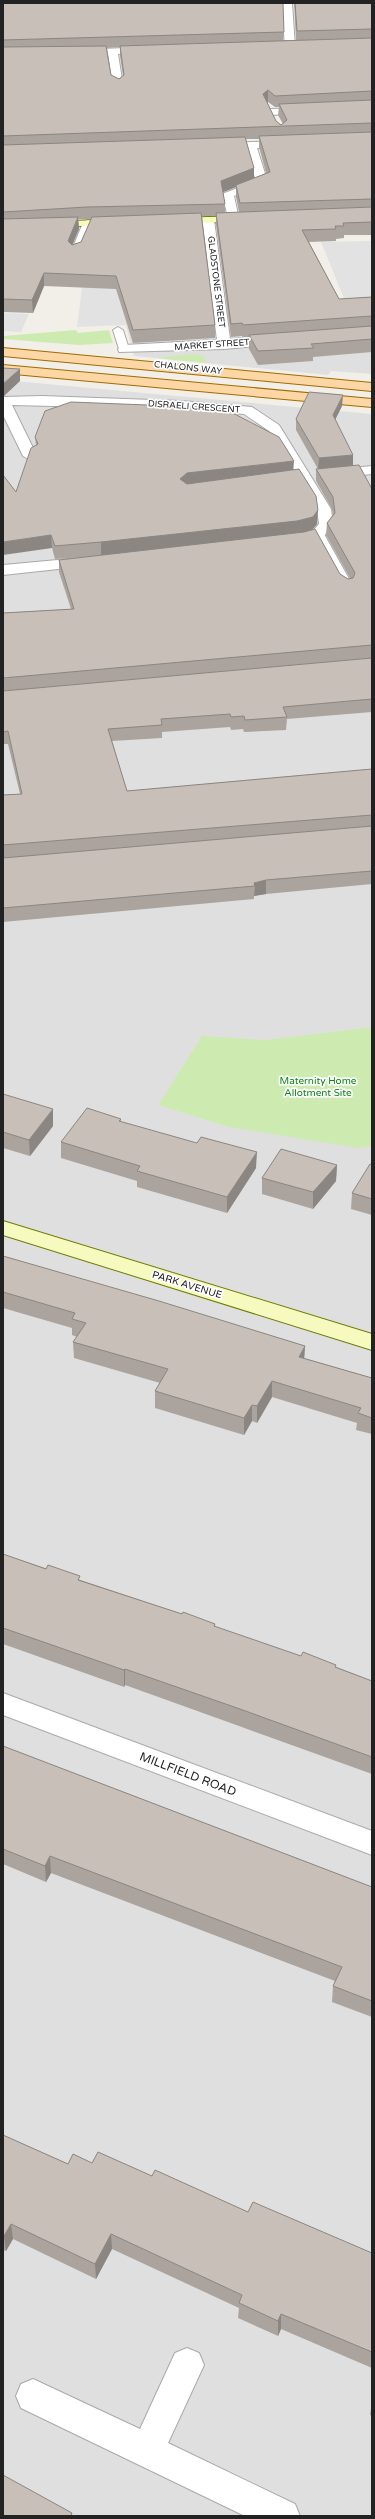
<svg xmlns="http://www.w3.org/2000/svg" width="375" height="2519" viewBox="0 0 375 2519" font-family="'Varela Round',sans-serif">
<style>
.residential{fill:#e0dfdf}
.grass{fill:#cdebb0}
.parking{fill:#e2e2e2}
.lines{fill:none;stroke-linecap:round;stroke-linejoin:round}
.lane-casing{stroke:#a9a9a9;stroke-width:2}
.street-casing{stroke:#a9a9a9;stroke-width:2}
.secondary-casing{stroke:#707d05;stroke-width:2}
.primary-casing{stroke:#a06b00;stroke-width:2}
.lane{fill:#fff;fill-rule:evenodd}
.street{fill:#fff;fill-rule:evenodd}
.secondary{fill:#f7fabf;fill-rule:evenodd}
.primary{fill:#fcd6a4;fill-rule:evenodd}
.wall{fill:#aba49e;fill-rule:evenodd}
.shaded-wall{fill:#8b8681}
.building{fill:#c7bfb8;stroke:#8b8681}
.labels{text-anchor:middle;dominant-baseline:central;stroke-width:3.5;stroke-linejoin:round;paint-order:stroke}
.far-street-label{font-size:9px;fill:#222;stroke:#fff}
.park-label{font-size:10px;fill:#0c8416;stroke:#fff}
.street-label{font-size:10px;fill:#222;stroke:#fff}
.near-street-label{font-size:12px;fill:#222;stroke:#fff}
</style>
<rect width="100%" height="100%" fill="#f2efe9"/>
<g class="residential">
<polygon points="336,292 341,304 372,303 372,374 331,371 328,375 134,356 121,306 228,301 228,295"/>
<polygon points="3,380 372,414 372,2516 3,2516"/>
</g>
<g class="grass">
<polygon points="76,330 78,333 109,330 113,343 79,345 3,339 3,336"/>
<polygon points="192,354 203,356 207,363 157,358"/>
<polygon points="372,1027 372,1146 358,1148 229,1127 158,1105 202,1036 266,1040"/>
</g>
<g class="parking">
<polygon points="372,241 372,302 346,303 321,242"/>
<polygon points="89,271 115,271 136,304 121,305 126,325 77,327 82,288"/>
<polygon points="3,313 29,314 21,332 3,331"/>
</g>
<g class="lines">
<defs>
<g id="lane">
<polygon points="302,108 305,109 305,113 271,115 267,112 271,109"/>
<polygon points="88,220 93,223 80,254 72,256 70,254 83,223"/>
<polygon points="118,327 123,330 129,349 128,351 120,351 119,349 113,330"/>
<polygon points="318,530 324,534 353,586 351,589 347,590 341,586 312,534"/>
</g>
<g id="street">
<polygon points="282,3 292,3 295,47 290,50 285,47"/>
<polygon points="149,47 152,48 152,52 118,54 123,86 118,89 113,86 108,55 77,56 72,53 77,50"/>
<polygon points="290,140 294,141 294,145 257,148 268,183 234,196 239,219 233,222 229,221 222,194 256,181 246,148 218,149 213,146 214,144"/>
<polygon points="208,217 214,220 230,339 278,336 284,340 278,344 224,349 119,352 118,349 124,345 217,340 202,220"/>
<polygon points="42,396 181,401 252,407 279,425 331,509 333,525 323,537 289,545 284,544 282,541 284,538 313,531 319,524 317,509 269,431 244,414 181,409 12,405 37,456 30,460 23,456 3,415 3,397"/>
<polygon points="372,466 372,474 333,478 326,474 333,470"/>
<polygon points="90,557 98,562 95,565 3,575 3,565"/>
<polygon points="3,1693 372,1831 372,1855 3,1715"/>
<polygon points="187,2348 199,2353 204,2365 168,2443 295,2504 300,2516 245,2516 21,2408 16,2396 21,2384 33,2379 140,2429 175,2353"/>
</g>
<g id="secondary">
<polygon points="247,216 253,219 251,221 171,224 165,221 171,218"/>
<polygon points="119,219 125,222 123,224 3,230 3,224"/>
<polygon points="3,1221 372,1334 372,1350 3,1235"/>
</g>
<g id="primary">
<polygon points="3,348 372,383 372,391 3,356"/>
<polygon points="3,365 372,399 372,407 3,373"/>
</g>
</defs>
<use href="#lane" class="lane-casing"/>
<use href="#street" class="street-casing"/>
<use href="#secondary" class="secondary-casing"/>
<use href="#primary" class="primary-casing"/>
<use href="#lane" class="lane"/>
<use href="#street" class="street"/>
<use href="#secondary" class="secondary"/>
<use href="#primary" class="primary"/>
</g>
<g class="wall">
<path d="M3 3 284 32 283 40H296L294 3H372V235H344V238L336 239V241L309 242 339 299 372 297V352L313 357V361L258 365 249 349V338H243L242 336 231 337 216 225V216H202L215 325V338L133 343 116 289 44 286 33 313 3 312ZM120 47V56L123 76 119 79 111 75 107 48ZM267 102H268L275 107H279L278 115 283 124 281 125 276 121ZM246 139H259V147L266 173 254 178ZM236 187V197L239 212 225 213V204L223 192ZM78 219H91L81 242 72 245 79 229Z"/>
<polygon points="342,406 335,420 353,466 372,489 372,712 287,719 286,730 244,732 243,729 231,730 230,727 162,732 162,738 112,741 127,791 372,769 372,884 266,894 254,896 254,899 3,922 3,795 20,794 8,744 3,744 3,613 71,609 59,572 59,560 85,557 55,559 52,548 16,492 36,445 35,437 294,469 317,524 312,530 340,574 348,579 350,578 326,535 327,523 333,515 332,509 316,481 316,469 318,469 296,430 296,419"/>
<polygon points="3,1094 53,1126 30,1156 3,1148"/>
<polygon points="121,1119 121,1122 256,1168 227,1213 137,1187 137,1181 61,1158 61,1142"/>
<polygon points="337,1165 336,1181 313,1209 262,1194 262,1178"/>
<polygon points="372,1165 372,1215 351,1209 352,1193"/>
<polygon points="3,1256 305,1346 304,1358 372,1378 372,1434 356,1430 357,1423 272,1397 257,1423 252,1421 244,1435 155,1408 155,1391 160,1383 74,1358 73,1342 77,1337 72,1335 72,1328 3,1308"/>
<polygon points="3,1554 182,1614 215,1624 215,1627 301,1656 336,1667 372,1681 372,1774 239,1726 125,1685 124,1687 3,1644"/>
<polygon points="3,1746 372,1887 372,2017 332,2002 333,1986 335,1981 51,1873 46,1882 3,1864"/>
<polygon points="3,2135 68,2164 92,2163 152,2176 248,2212 372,2253 372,2368 281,2329 278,2336 238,2318 239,2308 112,2249 96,2279 13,2239 6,2251 3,2250"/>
<polygon points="372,2400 372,2416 370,2415"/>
</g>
<g class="shaded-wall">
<polygon points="268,90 268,102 263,106 263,94"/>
<polygon points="254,168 254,180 236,185 236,187 221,193 221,181"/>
<polygon points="78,217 79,229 69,253 68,241"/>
<polygon points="44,273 44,286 33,313 32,300"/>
<polygon points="20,369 20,381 3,397 3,384"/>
<polygon points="343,395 342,406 332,426 333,415"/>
<polygon points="353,455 353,466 318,470 319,458"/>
<polygon points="294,461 293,474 187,486 180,479 187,473"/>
<polygon points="318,510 317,524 312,530 297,535 101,556 101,542"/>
<polygon points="51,535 52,548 3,555 3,542"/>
<polygon points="266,880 266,894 254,896 255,886 254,883"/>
<polygon points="53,1109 53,1126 30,1156 29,1140"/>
<polygon points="257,1152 256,1168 227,1213 227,1197"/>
<polygon points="337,1165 336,1181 313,1209 313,1192"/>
<polygon points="305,1346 304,1362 299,1357"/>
<polygon points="272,1381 272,1397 257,1423 257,1406"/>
<polygon points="252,1405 252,1421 244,1435 244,1418"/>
<polygon points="125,1669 125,1685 124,1687 124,1670"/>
<polygon points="50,1856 51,1873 46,1882 45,1866"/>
<polygon points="11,2224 13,2239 6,2251 4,2236"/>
<polygon points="111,2234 112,2249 96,2279 95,2264"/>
<polygon points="281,2314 281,2329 278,2336 278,2321"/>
</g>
<g class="building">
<polygon points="3,3 283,3 284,32 3,40"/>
<polygon points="295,3 372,3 372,29 297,31"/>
<polygon points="372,38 372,91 275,96 268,90 263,94 276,121 281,125 287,120 279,104 372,100 372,123 3,136 3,47 106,46 111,75 119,79 124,75 120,46"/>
<polygon points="372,132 372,199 240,203 236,185 270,172 259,136"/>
<polygon points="245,137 254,168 221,181 225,204 87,207 3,212 3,145"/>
<polygon points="372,207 372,222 343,223 344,226 335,226 336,229 302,230 339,299 372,297 372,316 243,325 242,323 231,324 216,213"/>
<polygon points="201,213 215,325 133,330 116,276 44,273 32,300 3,299 3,219 78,217 68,241 72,245 81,242 92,217"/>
<polygon points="372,326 372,339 311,344 314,348 258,351 249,335"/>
<polygon points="3,368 20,369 3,384"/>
<polygon points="309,392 343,395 333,415 353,455 319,458 296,419"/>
<polygon points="71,402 223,408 279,437 294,461 187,473 180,479 187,484 299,469 316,496 318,510 313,517 297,521 101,542 55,546 51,535 3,542 3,475 16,492 31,448 38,444 35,437 45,411"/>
<polygon points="359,465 372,489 372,645 3,678 3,613 74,609 59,560 304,532 315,529 340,574 348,579 353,578 355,573 327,523 335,513 333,497 316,469"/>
<polygon points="372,658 372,699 283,707 287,717 245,720 244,716 231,717 230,714 161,719 162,725 108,729 127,791 372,769 372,815 3,845 3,795 22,794 8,731 3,732 3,691"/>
<polygon points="372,826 372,871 266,880 254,883 255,886 3,908 3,858"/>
<polygon points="3,1094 53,1109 29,1140 3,1132"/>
<polygon points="87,1108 121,1119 119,1121 197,1143 201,1137 257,1152 227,1197 137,1171 140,1166 61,1142"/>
<polygon points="281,1149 337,1165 313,1192 262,1178"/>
<polygon points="370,1164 372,1165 372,1199 352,1193"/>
<polygon points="3,1256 159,1301 305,1346 299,1357 372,1378 372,1418 358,1413 361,1408 272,1381 257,1406 252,1405 244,1418 155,1391 168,1369 73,1342 86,1323 72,1319 75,1313 3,1292"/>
<polygon points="3,1554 46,1569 48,1565 80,1576 78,1580 182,1614 183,1612 215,1624 214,1626 301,1656 303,1652 336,1665 335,1667 372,1681 372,1757 240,1709 125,1669 124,1670 3,1628"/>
<polygon points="3,1746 372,1887 372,2001 333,1986 342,1967 50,1856 45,1866 3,1849"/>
<polygon points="3,2135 68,2164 73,2154 92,2163 98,2152 152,2176 155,2170 248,2212 253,2202 372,2253 372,2352 281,2314 278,2321 239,2303 242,2295 111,2234 95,2264 11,2224 4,2236 3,2235"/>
<polygon points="3,2475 72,2513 71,2516 3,2516"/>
</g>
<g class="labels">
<g class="far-street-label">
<text transform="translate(216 282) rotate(83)">GLADSTONE STREET</text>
<text transform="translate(212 345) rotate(-4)">MARKET STREET</text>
<text transform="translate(188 368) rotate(6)">CHALONS WAY</text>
<text transform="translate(194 407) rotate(4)">DISRAELI CRESCENT</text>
</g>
<g class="park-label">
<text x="318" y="1081">Maternity Home<tspan x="318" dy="12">Allotment Site</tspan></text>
</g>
<g class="street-label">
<text transform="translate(187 1285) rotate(17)">PARK AVENUE</text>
</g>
<g class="near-street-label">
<text transform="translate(188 1774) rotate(21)">MILLFIELD ROAD</text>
</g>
</g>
<rect width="375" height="2519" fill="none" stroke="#222222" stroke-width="8"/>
</svg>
